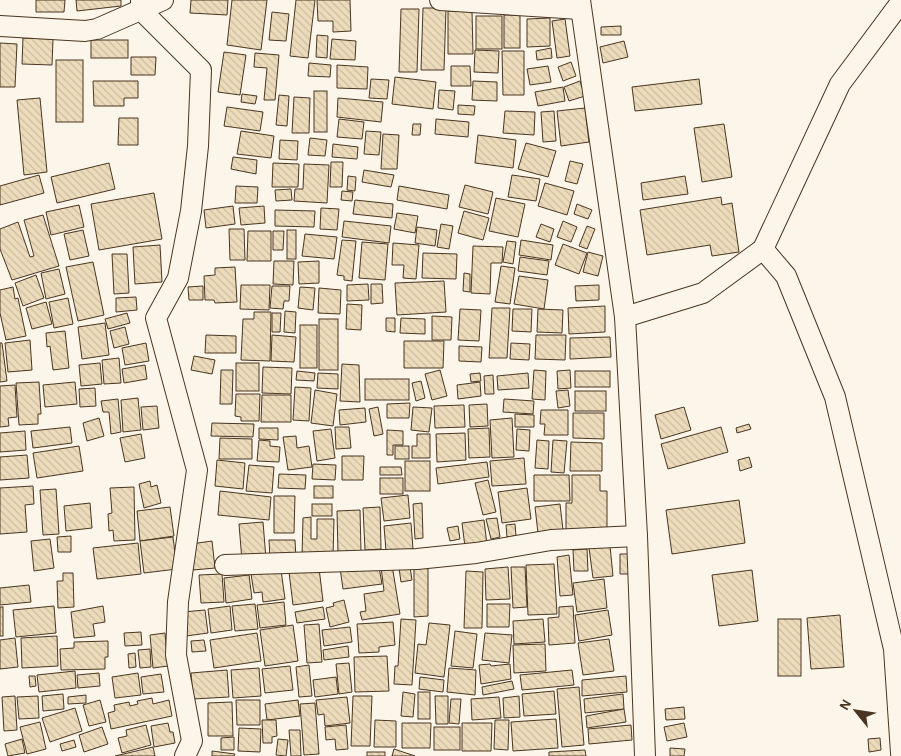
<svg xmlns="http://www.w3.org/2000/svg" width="901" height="756" viewBox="0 0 901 756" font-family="'Alegreya Sans',sans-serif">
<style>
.building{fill:url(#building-back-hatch);stroke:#4a3520}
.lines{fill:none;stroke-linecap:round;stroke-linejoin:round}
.street-casing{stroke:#4a3520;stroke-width:22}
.street{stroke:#fbf6e9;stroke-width:20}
</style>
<defs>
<pattern id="building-back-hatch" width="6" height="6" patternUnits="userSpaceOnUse" patternTransform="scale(1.25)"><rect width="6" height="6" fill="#ecdcbc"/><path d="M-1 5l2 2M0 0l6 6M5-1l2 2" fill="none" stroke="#ccbda1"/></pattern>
</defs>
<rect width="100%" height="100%" fill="#fbf6e9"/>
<g class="building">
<polygon points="36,0 65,0 64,12 36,12"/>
<polygon points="76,0 121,0 121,6 77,11"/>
<polygon points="191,0 228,0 227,15 190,13"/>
<polygon points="232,0 267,0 261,50 227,45"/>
<polygon points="296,0 315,0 308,58 290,56"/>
<polygon points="317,0 350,0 351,31 333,32 333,21 318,21"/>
<polygon points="423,8 446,8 444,70 421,70"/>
<polygon points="401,9 419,9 417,72 399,72"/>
<polygon points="448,11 472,11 473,54 448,54"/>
<polygon points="272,12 289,14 286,41 269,40"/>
<rect x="504" y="15" width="16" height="33"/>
<rect x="476" y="16" width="26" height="33"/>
<polygon points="550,18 550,46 527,47 527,19"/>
<polygon points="565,19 570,56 557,58 552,21"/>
<polygon points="621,26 621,35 601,35 601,27"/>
<polygon points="317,35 328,36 327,58 316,57"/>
<polygon points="23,38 53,39 52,65 22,64"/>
<polygon points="332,39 356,41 355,60 330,59"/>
<rect x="91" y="40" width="37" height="18"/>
<polygon points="624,41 628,57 603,63 600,47"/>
<polygon points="0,43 17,44 15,87 0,87"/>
<polygon points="551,48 552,58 537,60 536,51"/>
<polygon points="475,50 499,51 498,73 474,72"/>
<polygon points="502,51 524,51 524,95 503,95"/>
<polygon points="224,52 246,55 240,95 218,92"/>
<polygon points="255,53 279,55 275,100 264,100 267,68 254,67"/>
<polygon points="131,57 156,57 155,75 131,75"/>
<rect x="56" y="60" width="27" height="62"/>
<polygon points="571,62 576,76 563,81 558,67"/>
<polygon points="309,63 331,65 330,77 308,76"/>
<polygon points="337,65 368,67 367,89 337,88"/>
<polygon points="451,66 470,66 471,86 451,86"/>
<polygon points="548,66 551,82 530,85 527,69"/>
<polygon points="395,77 436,82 433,109 392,104"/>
<polygon points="371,79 389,80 387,99 369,98"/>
<polygon points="699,79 702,104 635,111 632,87"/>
<polygon points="93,81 138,81 138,98 124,98 124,106 94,106"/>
<polygon points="473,81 497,82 497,101 472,100"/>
<polygon points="580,81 585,96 569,101 564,87"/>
<polygon points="563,87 565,101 538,106 535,92"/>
<polygon points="439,90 455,91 453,110 438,108"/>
<rect x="314" y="91" width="13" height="41"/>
<polygon points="242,94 257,96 255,104 241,102"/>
<polygon points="279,95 289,96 287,126 276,125"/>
<polygon points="294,97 310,98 309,133 292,133"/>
<polygon points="40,98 47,172 24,175 17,100"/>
<polygon points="338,98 383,102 381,122 337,117"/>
<polygon points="458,105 475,106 474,115 458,114"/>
<polygon points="227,107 263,112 260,131 224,126"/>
<polygon points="585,108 589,142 561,146 557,111"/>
<polygon points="505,111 535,112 534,135 503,133"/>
<polygon points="554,111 556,141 543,142 541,112"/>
<polygon points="119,118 138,118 138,145 118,145"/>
<polygon points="339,119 364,122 362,139 337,137"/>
<polygon points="436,119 469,122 468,137 435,134"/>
<polygon points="413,124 421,124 420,135 412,135"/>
<polygon points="724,124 732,177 702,182 694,128"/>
<polygon points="241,131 274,136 271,158 237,154"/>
<polygon points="366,131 381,132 379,155 364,154"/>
<polygon points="383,134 399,135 397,169 381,169"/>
<polygon points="478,135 516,140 513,168 475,163"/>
<polygon points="310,138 327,140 325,156 308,155"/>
<polygon points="280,140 298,141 297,160 279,159"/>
<polygon points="526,143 556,151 548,177 518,169"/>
<polygon points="333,144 358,147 357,159 332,157"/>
<polygon points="233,157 257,160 256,174 231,169"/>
<polygon points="570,161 583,164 577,184 565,181"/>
<polygon points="331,162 343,162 342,187 330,187"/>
<polygon points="109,163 115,189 57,203 51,177"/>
<polygon points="273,163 299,164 298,187 272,187"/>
<polygon points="304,164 329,165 327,203 294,201 295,189 303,189"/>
<polygon points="364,170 394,175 391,187 362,182"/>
<polygon points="39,175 44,193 0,205 0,186"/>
<polygon points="512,175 540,179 536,201 508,197"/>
<polygon points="348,176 356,177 355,191 347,190"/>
<polygon points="685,176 688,194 643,200 641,183"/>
<polygon points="545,183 574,191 567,215 538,206"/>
<polygon points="465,185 493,192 488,214 459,207"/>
<polygon points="236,186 258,187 257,203 235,203"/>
<polygon points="399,186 449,195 447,209 397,200"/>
<polygon points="291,189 292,200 276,201 275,190"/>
<polygon points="342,191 353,192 352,201 341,200"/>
<polygon points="154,193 162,239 99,250 91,204"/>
<polygon points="721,197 722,205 732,203 739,252 712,256 710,245 647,255 640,210"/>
<polygon points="496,198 525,204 518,237 489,231"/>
<polygon points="355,200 393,204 392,218 353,214"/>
<polygon points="577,204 592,210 588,219 574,214"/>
<polygon points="79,205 84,227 51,235 46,212"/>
<polygon points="233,206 235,224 206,228 204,210"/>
<polygon points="264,206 265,223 241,225 239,208"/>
<polygon points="321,208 339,209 337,230 320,229"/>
<polygon points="275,210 315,211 314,227 275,226"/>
<polygon points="464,211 489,218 483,240 458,233"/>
<polygon points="397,213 418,216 415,233 394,229"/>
<polygon points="43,215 59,266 12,280 0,249 0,229 18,222 30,257 34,256 24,220"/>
<polygon points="344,221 391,226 389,243 342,237"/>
<polygon points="563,221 577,227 571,242 557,237"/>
<polygon points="441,224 453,226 449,249 437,247"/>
<polygon points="541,224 554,229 550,242 536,237"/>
<polygon points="587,226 595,229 587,249 579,246"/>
<polygon points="417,227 437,230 435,246 415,243"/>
<polygon points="229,229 244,229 245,260 230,260"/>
<polygon points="83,230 89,256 70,260 64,234"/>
<rect x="287" y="230" width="9" height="29"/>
<polygon points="248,231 271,231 271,261 247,261"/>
<polygon points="273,231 284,231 283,250 273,250"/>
<polygon points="305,234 337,237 334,259 302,256"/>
<polygon points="342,240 356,241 352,281 344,280 344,276 337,275"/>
<polygon points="521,240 553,245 551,260 519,255"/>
<polygon points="507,241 516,242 513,264 503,262"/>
<polygon points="362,242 388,244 385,280 359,278"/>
<polygon points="393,243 419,245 416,279 403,278 404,265 392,265"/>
<polygon points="563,244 587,253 579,274 555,265"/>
<polygon points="160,245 162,282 135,284 133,247"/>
<polygon points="473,246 503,247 502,263 491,263 490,294 471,293"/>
<polygon points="588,252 603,256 598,276 583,272"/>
<polygon points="423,253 457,254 456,279 422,278"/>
<polygon points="112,254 127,254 129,293 114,294"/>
<polygon points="520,257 549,261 547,275 518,271"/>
<polygon points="274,261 294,261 293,285 273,284"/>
<polygon points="319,261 319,283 299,284 298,262"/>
<polygon points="93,262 104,315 78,321 66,267"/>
<polygon points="501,266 515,268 510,304 495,302"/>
<polygon points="235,267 237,302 215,303 214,300 205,300 204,276 215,275 215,268"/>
<polygon points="59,269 65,294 46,299 41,273"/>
<polygon points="464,273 470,274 470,292 463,291"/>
<polygon points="36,275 44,298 23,306 15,283"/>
<polygon points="519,276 548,280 544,309 514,304"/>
<polygon points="444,281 446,312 397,315 395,283"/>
<polygon points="368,284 369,300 347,301 347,285"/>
<polygon points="371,284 382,284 383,303 371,304"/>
<polygon points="241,285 270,285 269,310 240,309"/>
<polygon points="599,285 599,300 576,301 575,286"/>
<polygon points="203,286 203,300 189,300 188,287"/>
<polygon points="272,286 290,286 289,301 284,301 283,309 270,308"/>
<polygon points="13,287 15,299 18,298 26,336 6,340 0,313 0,290"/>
<polygon points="300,287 315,288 313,310 298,308"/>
<polygon points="319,288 341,290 340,314 318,313"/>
<polygon points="136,297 137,310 116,312 116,298"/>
<polygon points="68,298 73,324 54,328 49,302"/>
<polygon points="46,302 52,324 32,329 26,308"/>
<polygon points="347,304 362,305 361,330 346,329"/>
<polygon points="605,306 605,332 569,334 568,308"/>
<polygon points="492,308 510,308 507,358 489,358"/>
<polygon points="460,309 481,310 479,341 458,340"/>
<polygon points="513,309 532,309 531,332 512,331"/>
<polygon points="538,309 563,310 562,333 537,332"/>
<polygon points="285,311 296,312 295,333 284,332"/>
<polygon points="254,312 271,312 270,361 241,360 243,319 254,319"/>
<polygon points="127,313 130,323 108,329 105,319"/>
<polygon points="272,313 281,313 280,332 272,332"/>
<polygon points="432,316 452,317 451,340 432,340"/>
<polygon points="386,318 395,318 395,332 386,331"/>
<polygon points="401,318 425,319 425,334 400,333"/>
<rect x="319" y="319" width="19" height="51"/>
<polygon points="105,323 109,355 82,359 78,327"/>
<rect x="300" y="325" width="17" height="43"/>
<polygon points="125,327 129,344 114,348 110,331"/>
<polygon points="65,331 69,368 53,370 50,346 47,347 46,333"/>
<polygon points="206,335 236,336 236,353 205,353"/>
<polygon points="272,335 296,337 294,362 271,361"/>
<polygon points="536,335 566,335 565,360 535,359"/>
<polygon points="610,337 611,357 570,359 570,338"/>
<polygon points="30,340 32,370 8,372 5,343"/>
<polygon points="404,341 444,341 443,368 404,368"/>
<polygon points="0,343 2,343 7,381 0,382"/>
<polygon points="146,343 149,361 125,365 122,348"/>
<polygon points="511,343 530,344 529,360 510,359"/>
<polygon points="459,346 482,347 481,362 459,361"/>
<polygon points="194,356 215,360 212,374 191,370"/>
<polygon points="119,358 121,383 104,384 102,360"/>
<polygon points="100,363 102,384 81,386 79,365"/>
<rect x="236" y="363" width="23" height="28"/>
<polygon points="342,364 359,365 360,402 340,401"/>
<polygon points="145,365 147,379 124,383 122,369"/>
<polygon points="263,367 292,368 291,394 262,393"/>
<polygon points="221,370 233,370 232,404 220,404"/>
<polygon points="440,370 447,396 432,400 425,374"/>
<polygon points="534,370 546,371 545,400 532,399"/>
<polygon points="570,370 571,388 558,389 557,371"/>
<polygon points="297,371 315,373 314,381 296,380"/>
<rect x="575" y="371" width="35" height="16"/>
<polygon points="318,373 338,374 338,389 317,388"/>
<polygon points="480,373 481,381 471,382 470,374"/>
<polygon points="528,373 529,388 498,390 497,376"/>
<polygon points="493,375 494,394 485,394 484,376"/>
<rect x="365" y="379" width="44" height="21"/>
<polygon points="421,381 425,398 416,401 412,383"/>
<polygon points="39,382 41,414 38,414 38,424 19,425 16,383"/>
<polygon points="75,382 77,404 45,407 43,385"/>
<polygon points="480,382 481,396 458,399 457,385"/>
<polygon points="15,385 17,417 8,418 9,426 0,427 0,386"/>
<polygon points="295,387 311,388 309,421 293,420"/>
<polygon points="95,388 96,406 80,407 79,389"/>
<polygon points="315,390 337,394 333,426 311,423"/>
<polygon points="568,390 570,406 558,408 556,391"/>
<rect x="575" y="391" width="31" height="20"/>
<polygon points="236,394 260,394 259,421 241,421 241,417 235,416"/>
<polygon points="262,395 291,395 291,422 261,422"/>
<polygon points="138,398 141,430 123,432 121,400"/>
<polygon points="118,399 121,432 111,434 109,412 103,412 101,401"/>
<polygon points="504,399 534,401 533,414 503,412"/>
<polygon points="410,403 409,418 387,418 387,404"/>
<polygon points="487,404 488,426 470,427 469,405"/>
<polygon points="464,405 465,427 435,428 434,406"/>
<polygon points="157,406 159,428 143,430 141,407"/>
<polygon points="378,407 383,434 374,436 369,409"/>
<polygon points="413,407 432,408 429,432 411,430"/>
<polygon points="684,407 691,430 661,439 655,415"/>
<polygon points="365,408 366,422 340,425 339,410"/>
<polygon points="541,410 568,410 568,435 544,435 545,424 540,424"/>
<polygon points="573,413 604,413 604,439 573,438"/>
<polygon points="515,414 534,415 534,427 515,427"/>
<polygon points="99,418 104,436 87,441 83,423"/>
<polygon points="512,418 514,457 492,458 490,420"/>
<polygon points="212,423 254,424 253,437 211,436"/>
<polygon points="749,424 751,429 737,433 736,428"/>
<polygon points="70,427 72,443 33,448 31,431"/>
<polygon points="335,427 349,427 351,448 336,449"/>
<polygon points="721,427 728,452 668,469 661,444"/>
<polygon points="259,428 278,428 278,440 259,439"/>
<polygon points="489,428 490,457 469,458 468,429"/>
<polygon points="331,429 335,458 317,461 313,431"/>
<polygon points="517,429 530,430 529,451 516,450"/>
<polygon points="387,430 403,431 403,445 393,445 393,455 387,455"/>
<polygon points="25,431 26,450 0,452 0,433"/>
<polygon points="465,433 466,460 437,462 436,434"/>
<polygon points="141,434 145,458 125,462 120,438"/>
<polygon points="417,434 430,434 430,458 412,458 412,446 417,446"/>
<polygon points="296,436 297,448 309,446 312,467 288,470 283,437"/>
<polygon points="220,438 252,439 252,459 219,459"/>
<polygon points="259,440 270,441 270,446 280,447 279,462 257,461"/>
<polygon points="537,440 549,441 548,469 535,468"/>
<polygon points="553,440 567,441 564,473 551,472"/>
<polygon points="571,442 602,443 602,471 570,471"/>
<polygon points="79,446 83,471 37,478 33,453"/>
<rect x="395" y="446" width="14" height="13"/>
<polygon points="27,455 29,478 0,480 0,457"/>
<polygon points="342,456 364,456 363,480 342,480"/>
<polygon points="749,457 752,467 740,471 738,460"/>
<polygon points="524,458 526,484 492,486 490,461"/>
<polygon points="217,460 245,463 243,489 215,486"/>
<rect x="405" y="461" width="25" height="30"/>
<polygon points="487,462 489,477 438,484 436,468"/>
<polygon points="313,464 336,465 335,480 312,479"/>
<polygon points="249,465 274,467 272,493 246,491"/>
<polygon points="380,467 401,467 402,475 380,475"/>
<polygon points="279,474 306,475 305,489 278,488"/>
<polygon points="534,475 569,475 570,501 534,501"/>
<polygon points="572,475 600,475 600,491 607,491 607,533 566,533 566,503 572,503"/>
<rect x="380" y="478" width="23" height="16"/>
<polygon points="488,480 496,512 483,515 475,483"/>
<polygon points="150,481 151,487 157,485 161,503 144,508 139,484"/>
<polygon points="33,486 34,504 25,505 27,532 0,534 0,488"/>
<rect x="314" y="486" width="19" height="12"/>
<polygon points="134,487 135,540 114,541 113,530 109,531 108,514 112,513 110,488"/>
<polygon points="527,488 531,519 502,523 498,492"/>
<polygon points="56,489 59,534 43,535 40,490"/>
<polygon points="220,491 271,497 269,520 218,515"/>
<polygon points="408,495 410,518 384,521 381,498"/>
<polygon points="274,496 295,496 294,533 274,533"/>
<polygon points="739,500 745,543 672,554 666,510"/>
<polygon points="90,503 92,528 66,531 64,506"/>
<polygon points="422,503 423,538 415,539 413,504"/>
<rect x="312" y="504" width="20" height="12"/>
<polygon points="560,504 563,530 538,533 535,507"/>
<polygon points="170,507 174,536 140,541 137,511"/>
<polygon points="380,507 381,549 365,550 363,508"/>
<polygon points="360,510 361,552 338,553 337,511"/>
<polygon points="311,517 311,539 317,539 317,519 334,519 333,557 302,557 303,518"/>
<polygon points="497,518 500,537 491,539 486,519"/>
<polygon points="484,520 487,545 465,547 462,523"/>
<polygon points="263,522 266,559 242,561 239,524"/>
<polygon points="411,523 413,549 386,551 384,526"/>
<polygon points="515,524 516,536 507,537 506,525"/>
<polygon points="458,526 460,539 450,541 447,528"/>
<polygon points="71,536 71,552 58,552 57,537"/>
<polygon points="173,537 177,569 144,573 140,541"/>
<polygon points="50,539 54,568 34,571 31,541"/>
<polygon points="269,540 295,540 296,559 270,559"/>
<polygon points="212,541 215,568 193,570 191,544"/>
<polygon points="138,543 141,574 97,579 93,548"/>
<polygon points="610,546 613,576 593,578 589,548"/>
<polygon points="587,549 588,571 574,571 573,550"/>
<polygon points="620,554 630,554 631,574 620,574"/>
<polygon points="569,555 573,595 560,596 557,557"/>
<polygon points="414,564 428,564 428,616 414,617"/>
<polygon points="554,564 557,614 528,615 526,565"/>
<polygon points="392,565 400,614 362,620 360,612 366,611 364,594 384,591 381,567"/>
<polygon points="379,567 382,584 343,589 340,568"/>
<polygon points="410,567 412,580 401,582 399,568"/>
<polygon points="508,567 510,599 486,600 485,569"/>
<polygon points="511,567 525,567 527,607 513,608"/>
<polygon points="319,568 323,601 293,605 289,572"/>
<polygon points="281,570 285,599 263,602 262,592 254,593 251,574"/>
<polygon points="752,570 758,621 719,626 712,575"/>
<polygon points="466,571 483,572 482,628 464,628"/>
<polygon points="63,573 73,573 74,607 58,608 57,581 63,581"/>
<polygon points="222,574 224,602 201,603 199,575"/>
<polygon points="249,575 252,599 226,603 224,578"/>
<polygon points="604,579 607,608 577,612 573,583"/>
<polygon points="29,585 31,602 0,605 0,588"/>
<polygon points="344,600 349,622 330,627 326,608 334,606 333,603"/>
<polygon points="284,602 286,625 260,628 257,605"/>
<polygon points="255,604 258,629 235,631 232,606"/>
<polygon points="487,604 510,604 509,627 487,627"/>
<polygon points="54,606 56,633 16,637 13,610"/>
<polygon points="103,606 105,622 93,624 95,636 74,638 71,612"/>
<polygon points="230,606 232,630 211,633 208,609"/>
<polygon points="573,606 575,643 549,645 548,618 559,617 559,607"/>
<rect x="0" y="607" width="3" height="29"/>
<polygon points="323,607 325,619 297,623 295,612"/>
<polygon points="205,610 208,633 186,636 183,612"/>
<polygon points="608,610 612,635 579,641 575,615"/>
<polygon points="840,615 844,667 811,669 807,618"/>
<polygon points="401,619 416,620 412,685 394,684 395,666 398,666"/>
<polygon points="543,619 545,642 514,644 513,621"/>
<rect x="778" y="619" width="23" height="57"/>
<polygon points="393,622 395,645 379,647 379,652 359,653 357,624"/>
<polygon points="429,623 450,625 444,677 415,673 418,644 426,645"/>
<polygon points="319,624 322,662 307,663 304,625"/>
<polygon points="293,625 298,661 265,666 260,630"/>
<polygon points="350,627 352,642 324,646 322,630"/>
<polygon points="455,631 477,634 473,668 451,666"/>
<polygon points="141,632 142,645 125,646 124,633"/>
<polygon points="165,633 168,666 153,668 150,635"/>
<polygon points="257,633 261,661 214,668 210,640"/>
<polygon points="485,633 512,635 509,663 482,660"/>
<polygon points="57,636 58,666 22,668 21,638"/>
<polygon points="15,638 18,667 0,669 0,640"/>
<polygon points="609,639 614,671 583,675 578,643"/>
<polygon points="204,640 206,651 192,652 191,641"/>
<polygon points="108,641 108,657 105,657 105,669 61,670 60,649 74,648 74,642"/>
<polygon points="545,644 546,671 514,673 513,645"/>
<polygon points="348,646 349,657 324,660 323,650"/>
<polygon points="150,649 151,667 140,668 138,650"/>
<polygon points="135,653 136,667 129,668 128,654"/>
<polygon points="387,656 389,691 355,692 354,657"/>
<polygon points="349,663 352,692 339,694 336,664"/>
<polygon points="490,664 491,666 510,664 511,679 481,684 479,665"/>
<polygon points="309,665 312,696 299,697 296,667"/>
<polygon points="290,666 293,690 265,693 262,669"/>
<polygon points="259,668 261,696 233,698 231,670"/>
<polygon points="449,668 476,670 475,695 447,692"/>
<polygon points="227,670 229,697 193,699 191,673"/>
<polygon points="572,670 574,685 522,690 520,675"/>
<polygon points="75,671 76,688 39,692 37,675"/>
<polygon points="99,673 100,686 78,688 77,675"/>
<polygon points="138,673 141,695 115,698 112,677"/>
<polygon points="161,674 164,692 143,694 141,677"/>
<polygon points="29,676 35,676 36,686 30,687"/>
<polygon points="626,676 627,692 582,696 582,680"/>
<polygon points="336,677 338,694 315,697 313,680"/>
<polygon points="420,677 444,680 443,692 419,689"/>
<polygon points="512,681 514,689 483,695 482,687"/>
<polygon points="579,687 584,745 562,747 557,689"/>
<polygon points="554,691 556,714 524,716 522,694"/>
<polygon points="403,692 415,694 413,717 401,716"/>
<rect x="418" y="692" width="12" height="27"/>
<polygon points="63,694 64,709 43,711 42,696"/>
<polygon points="623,694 624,709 585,713 584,699"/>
<polygon points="86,695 86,703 68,704 68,697"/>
<polygon points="15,696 17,730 4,731 2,697"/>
<polygon points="38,696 39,718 19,719 17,697"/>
<polygon points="353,696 372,696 370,746 351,746"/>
<polygon points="435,696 448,696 448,724 436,724"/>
<polygon points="519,696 520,717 504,718 503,698"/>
<polygon points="347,697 350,723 325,726 324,714 318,715 316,700"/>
<polygon points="499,697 501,718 472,720 471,699"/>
<polygon points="152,698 153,704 169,700 172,716 111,729 108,713 115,711 114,705 129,702 130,706 138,704 137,701"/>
<polygon points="451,699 461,699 459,724 449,723"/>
<polygon points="100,700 106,722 89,726 83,705"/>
<polygon points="236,700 260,700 260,725 237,725"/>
<polygon points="298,700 300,716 267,720 265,704"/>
<polygon points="232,702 233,736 208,736 208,703"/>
<polygon points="315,703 319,754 304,755 300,704"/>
<polygon points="684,707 685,719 666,720 665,709"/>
<polygon points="75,708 82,731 50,742 42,718"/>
<polygon points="624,709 626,722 587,728 586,716"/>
<polygon points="556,719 558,748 513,751 511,722"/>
<polygon points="262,720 276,720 277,736 272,737 272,743 263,743"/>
<polygon points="375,720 396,721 396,747 374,747"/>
<polygon points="495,720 509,720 508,750 494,749"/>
<polygon points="40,722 46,749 27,754 20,727"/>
<polygon points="168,723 170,732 173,732 175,743 154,747 151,726"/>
<polygon points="402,723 431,723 430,748 402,748"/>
<polygon points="462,723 492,723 491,751 462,751"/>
<polygon points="684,723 687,737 667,741 664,727"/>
<polygon points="146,725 151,745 122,753 118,738 127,736 126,730"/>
<polygon points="346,725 348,749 336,750 335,739 326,740 325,727"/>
<polygon points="631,725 632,740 589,744 588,729"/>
<polygon points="102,727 108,744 84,752 79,735"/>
<rect x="434" y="727" width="26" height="23"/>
<polygon points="239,728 261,729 260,752 238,751"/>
<polygon points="289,730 300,730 301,756 291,756"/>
<polygon points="234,737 234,750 221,750 221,738"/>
<polygon points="880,738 881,750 869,752 868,739"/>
<polygon points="22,739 25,753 8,756 5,744"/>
<polygon points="278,739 288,740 286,756 276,755"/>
<polygon points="74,740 76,747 62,751 60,744"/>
<polygon points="153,747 155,756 115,756"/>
<polygon points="670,748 685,749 684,756 670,756"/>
<polygon points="394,749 415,756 392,756"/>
<polygon points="585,750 586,756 549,756 549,752"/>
<polygon points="212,751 235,754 234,756 212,756"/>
<rect x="367" y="752" width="18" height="4"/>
</g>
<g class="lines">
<defs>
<g id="street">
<polyline points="141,0 141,10 201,70 198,146 191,211 178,278 156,318 197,470 178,602 176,655 192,741 185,756"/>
<polyline points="440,0 580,9"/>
<polyline points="580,0 625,317 637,536 645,756"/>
<polyline points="0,26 85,31 97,29 163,0"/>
<polyline points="763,249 786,276 835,397 894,649 901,753"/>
<polyline points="625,317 703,293 763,249 840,84 901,2"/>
<polyline points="225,565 417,559 476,553 551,540 637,536"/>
</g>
</defs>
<use href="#street" class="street-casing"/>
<use href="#street" class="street"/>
</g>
<g transform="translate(856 711) rotate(300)" stroke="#fbf6e9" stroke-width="4" paint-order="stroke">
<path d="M0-4L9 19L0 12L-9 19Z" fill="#4a3520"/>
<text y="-8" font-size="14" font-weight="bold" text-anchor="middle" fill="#4a3520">N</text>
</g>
</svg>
